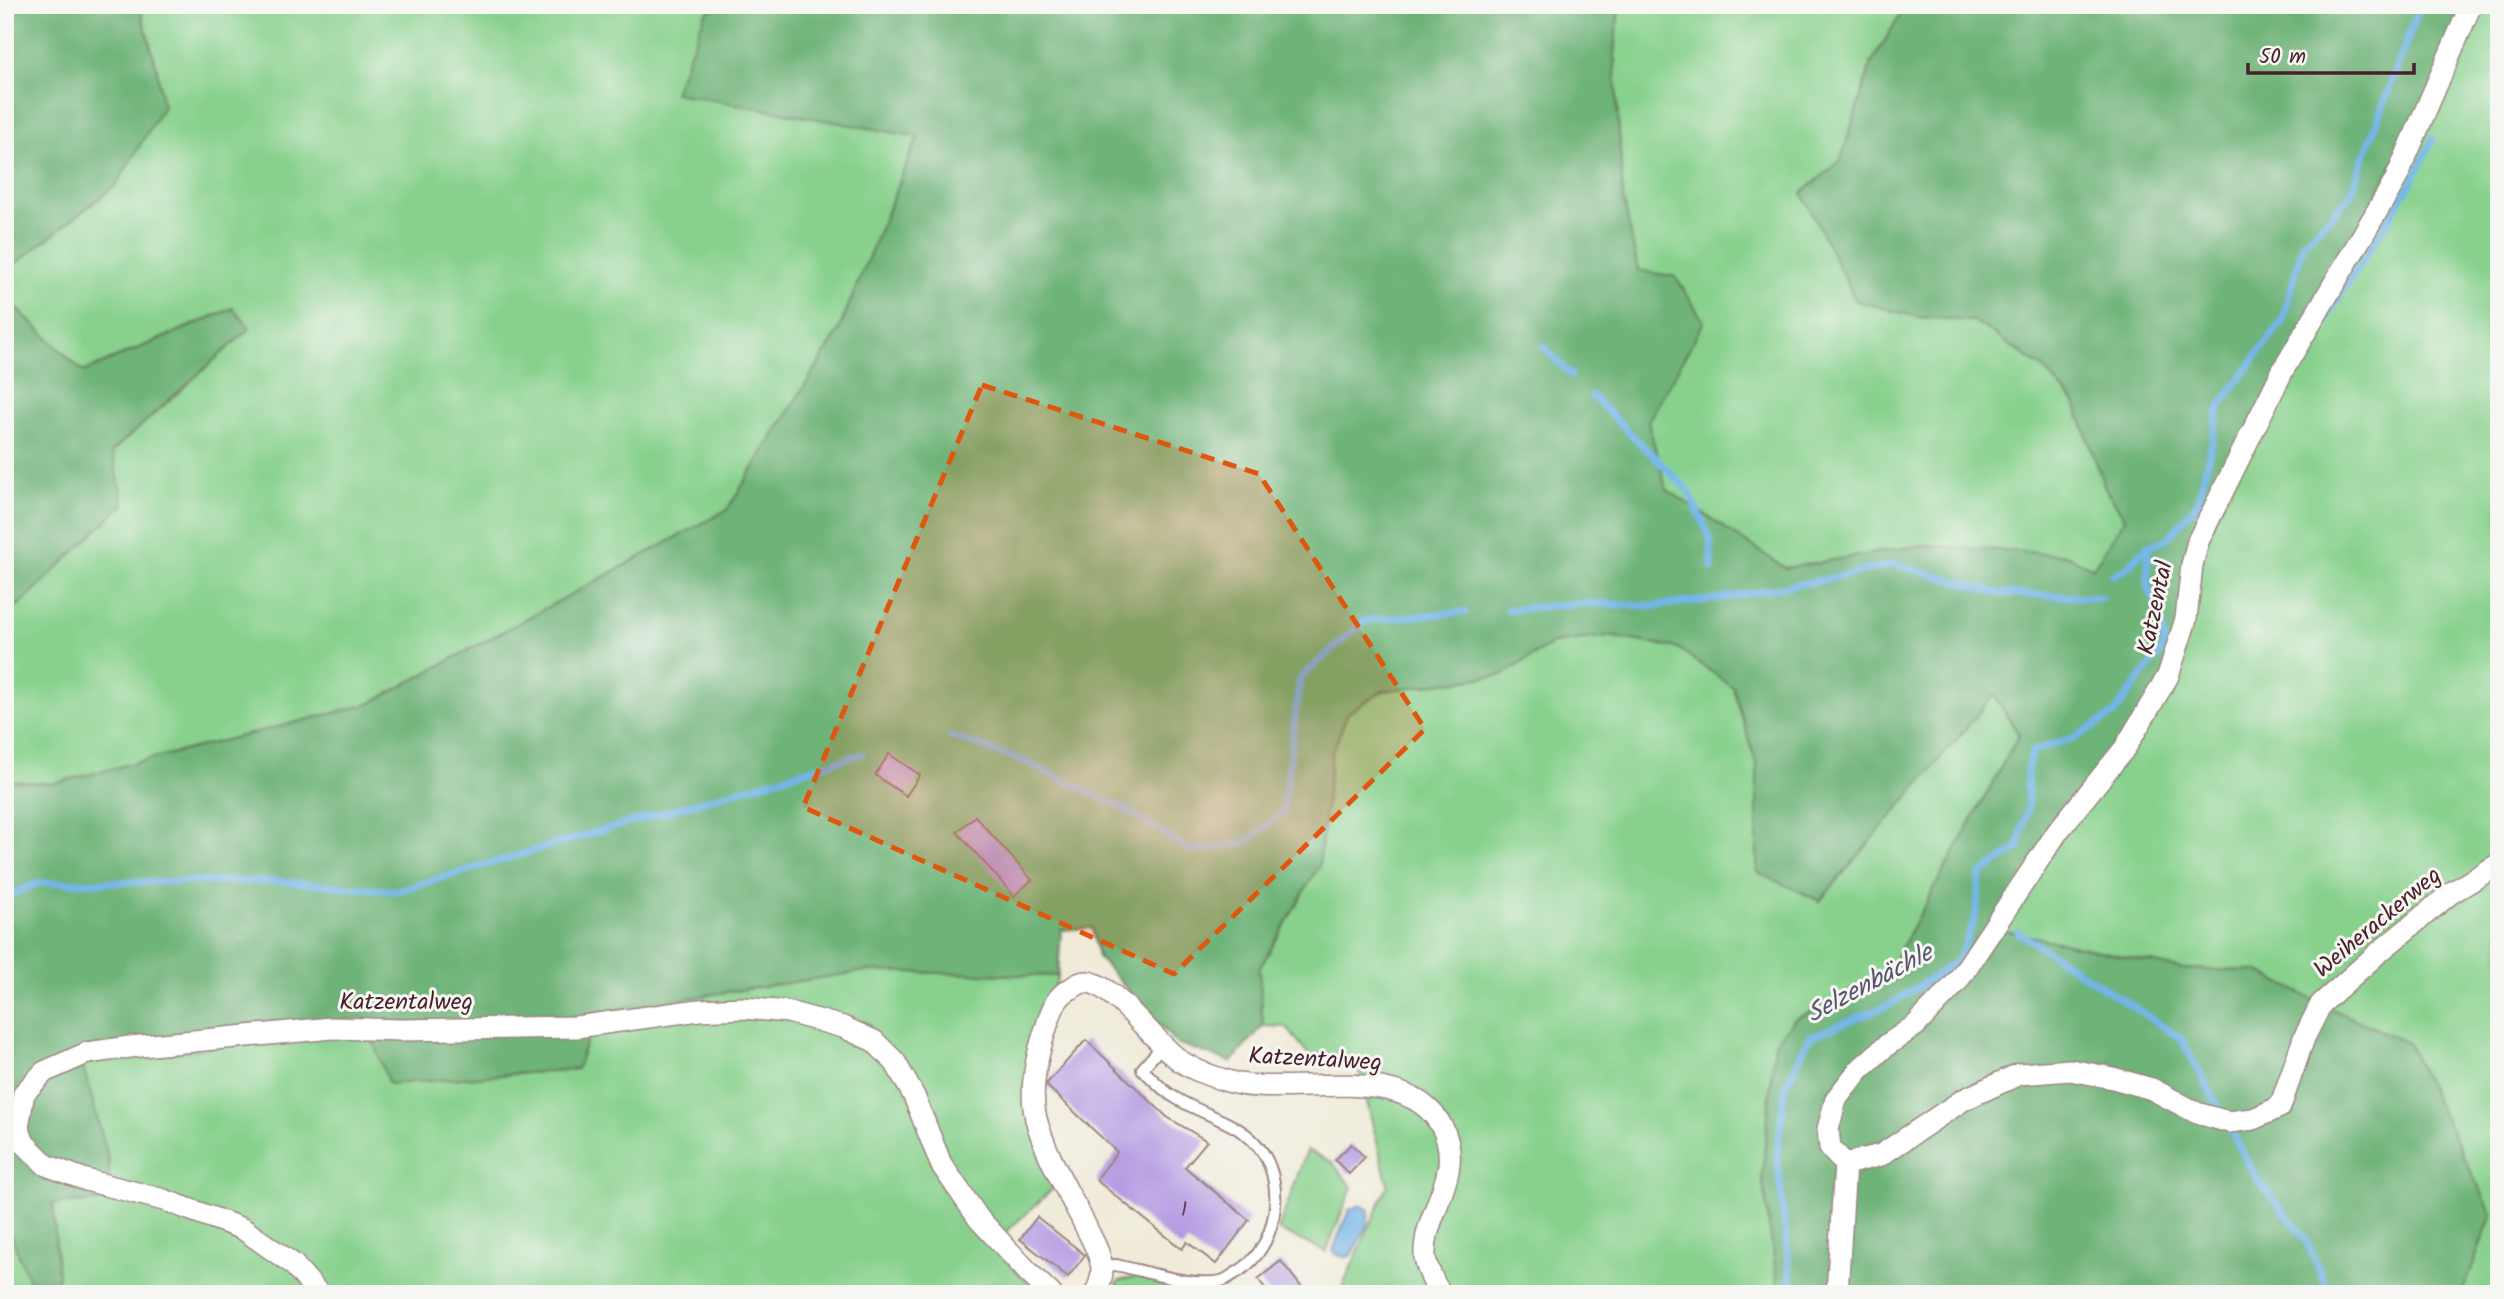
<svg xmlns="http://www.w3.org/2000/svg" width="2504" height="1299" viewBox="0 0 2504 1299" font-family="Kalam,sans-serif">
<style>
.green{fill:#88d18d;stroke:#69785c;stroke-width:2}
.forest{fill:#6eb378;stroke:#5c6952;stroke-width:2}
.water{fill:#75b5e9;stroke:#606a8a;stroke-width:2}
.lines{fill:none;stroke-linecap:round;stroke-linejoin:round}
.stream{stroke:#75b5e9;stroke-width:7}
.building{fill:#b39ae2}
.service-casing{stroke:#9d8582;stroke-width:14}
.minor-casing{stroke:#9d8582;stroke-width:24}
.service{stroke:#fff;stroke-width:10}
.minor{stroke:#fff;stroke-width:21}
.marked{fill:#e0560e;fill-opacity:0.2;stroke:#e0560e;stroke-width:5;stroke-dasharray:14 9;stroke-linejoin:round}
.labels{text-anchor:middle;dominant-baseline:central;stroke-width:6;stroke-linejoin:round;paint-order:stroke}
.number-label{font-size:21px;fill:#643e59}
.street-label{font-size:24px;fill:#4a1f2b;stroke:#f6f6f2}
.water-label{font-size:26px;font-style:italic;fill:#59546e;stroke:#f6f6f2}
</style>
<rect width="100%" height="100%" fill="#f6f6f2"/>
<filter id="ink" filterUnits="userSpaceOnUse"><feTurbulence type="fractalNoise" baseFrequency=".0143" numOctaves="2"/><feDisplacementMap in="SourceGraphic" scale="14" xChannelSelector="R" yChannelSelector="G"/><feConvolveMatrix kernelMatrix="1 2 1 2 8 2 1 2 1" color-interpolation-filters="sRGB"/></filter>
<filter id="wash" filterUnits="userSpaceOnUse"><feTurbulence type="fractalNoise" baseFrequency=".00686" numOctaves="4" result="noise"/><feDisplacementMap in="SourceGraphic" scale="28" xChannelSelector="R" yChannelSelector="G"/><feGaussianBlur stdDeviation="1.57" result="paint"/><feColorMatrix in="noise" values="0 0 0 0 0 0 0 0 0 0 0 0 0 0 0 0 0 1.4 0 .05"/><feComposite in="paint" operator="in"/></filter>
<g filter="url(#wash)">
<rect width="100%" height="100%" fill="#f0ebd9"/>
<g class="green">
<polygon points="139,5 715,5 705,15 918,136 837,334 727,510 369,704 51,784 5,780 5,608 19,604 112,452 250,328 232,308 83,372 5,297 5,272 116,185 157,69"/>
<polygon points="1619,5 1906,5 1871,64 1841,160 1918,317 1974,321 2042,367 2075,403 2105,487 2125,519 2093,568 2066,555 1923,545 1785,568 1666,489 1648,422 1638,271 1623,197 1614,54"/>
<polygon points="2471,5 2499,5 2499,1294 2462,1294 2492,1214 2321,1004 2258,971 2182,969 1992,928 2192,565"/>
<polygon points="1608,636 1678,648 1733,687 1757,766 1757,871 1820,901 1994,694 2019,735 1883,981 1796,1018 1762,1175 1779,1294 1339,1294 1388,1185 1357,1063 1310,1056 1286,1027 1263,1026 1259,969 1319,866 1332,753 1348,713 1383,691 1502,675 1553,643"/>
<polygon points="866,971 1058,976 1034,1053 1058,1184 992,1245 1038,1294 5,1294 5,1229 8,1228 58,1280 53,1204 109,1161 82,1063 330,1033 373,1040 389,1084 576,1069 595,1012"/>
<polygon points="1307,1150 1332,1162 1352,1187 1326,1252 1278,1230"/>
<polygon points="1139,1276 1206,1288 1210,1294 1115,1294 1118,1281"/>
</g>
<g class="forest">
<polygon points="5,5 139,5 157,69 163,107 116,185 5,272"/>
<polygon points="715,5 1619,5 1614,54 1623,197 1638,270 1676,277 1704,322 1648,422 1666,489 1785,568 1923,545 2066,555 2093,568 2125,519 2105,487 2075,403 2042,367 1974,321 1918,317 1856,301 1802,193 1841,160 1871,64 1906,5 2471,5 2461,32 2219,502 2168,676 1993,928 2182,969 2258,971 2321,1004 2408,1043 2492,1214 2462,1294 1779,1294 1762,1175 1775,1042 1796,1018 1883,981 2019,735 1994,695 1820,901 1757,872 1757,766 1733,687 1678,648 1608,636 1553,643 1502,675 1383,691 1348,713 1332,753 1319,866 1259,969 1263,1026 1231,1062 1176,1043 1098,957 1092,928 1061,930 1058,976 866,971 596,1012 577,1069 389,1084 364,1018 81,1048 82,1063 109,1161 109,1201 53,1204 58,1280 29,1281 8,1228 5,1229 5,780 51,784 369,704 727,510 837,334 918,137 674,93 705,15"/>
<polygon points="5,297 83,372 233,308 250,328 112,451 124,504 19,605 5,608"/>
</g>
<path class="water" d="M1361 1205 1369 1210 1367 1227 1350 1256C1343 1258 1337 1256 1333 1250L1349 1210Z"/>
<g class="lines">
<g class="stream">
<polyline points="1543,346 1571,375"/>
<polyline points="2286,389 2341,294 2410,185 2433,139"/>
<polyline points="1592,396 1688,490 1710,538 1712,568"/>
<polyline points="2113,575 2124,570 2148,546"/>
<polyline points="1508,610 1584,603 1654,606 1717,599 1828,579 1894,564 1997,593 2102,598"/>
<polyline points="951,736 1021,760 1129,811 1191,851 1245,843 1283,813 1300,678 1366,620 1465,612"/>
<polyline points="5,898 38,883 276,881 397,891 862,754"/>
<polyline points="2018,932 2181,1038 2222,1114"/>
<polyline points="2228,1125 2256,1178 2304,1236 2330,1294"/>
<polyline points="1792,1294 1777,1154 1785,1087 1810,1037 1891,1004 1958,961 1976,916 1980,875 2018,848 2028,807 2027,769 2033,751 2076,737 2114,714 2164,647 2161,612 2148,588 2148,546 2168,538 2198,502 2220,406 2283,320 2303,244 2350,196 2420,5"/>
</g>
</g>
<g id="blocks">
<g class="building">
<polygon points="889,754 920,775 906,796 875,775"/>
<polygon points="975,816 1032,880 1014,896 957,832"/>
<polygon points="1086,1040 1167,1117 1207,1141 1185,1167 1249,1220 1216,1264 1187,1242 1182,1249 1096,1180 1117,1152 1047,1086 1047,1083"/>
<polygon points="1351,1144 1365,1157 1349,1174 1335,1160"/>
<polygon points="1037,1217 1085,1255 1068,1277 1020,1239"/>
<polygon points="1281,1261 1307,1294 1270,1294 1258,1279"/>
</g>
</g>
</g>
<g filter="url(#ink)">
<use href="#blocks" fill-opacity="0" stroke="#9d8582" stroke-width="2"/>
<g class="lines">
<defs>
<path id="service" d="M1102 1266 1116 1265C1145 1271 1191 1287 1221 1281 1227 1280 1233 1274 1239 1271 1276 1248 1286 1189 1263 1153 1244 1122 1201 1115 1174 1097 1162 1090 1152 1078 1142 1069L1162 1046"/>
<g id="minor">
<polyline points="1845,1164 1830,1148 1828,1129 1836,1099 1859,1070 1887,1045 1916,1025 1957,982 2058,831 2125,748 2168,676 2186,619 2192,565 2198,541 2283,370 2396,179 2471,5"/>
<polyline points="1845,1164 1881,1155 1963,1100 2019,1074 2070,1070 2113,1078 2152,1089 2197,1113 2229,1122 2253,1119 2280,1107 2304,1038 2321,1004 2377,954 2451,893 2499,864"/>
<polyline points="319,1294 293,1264 243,1229 164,1200 86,1180 46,1165 24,1143 18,1127 24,1093 44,1072 87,1053 130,1047 332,1028 402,1030 576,1027 699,1010 743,1008 788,1012 843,1027 874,1041 895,1062 914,1096 941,1164 979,1219 1030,1274 1051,1294"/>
<path d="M1095 1294C1100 1285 1102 1279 1102 1269 1101 1254 1091 1238 1085 1225 1068 1191 1046 1156 1036 1119 1029 1090 1036 1059 1045 1031 1051 1014 1054 996 1072 988 1076 985 1081 982 1086 982 1113 982 1157 1046 1182 1062 1197 1072 1214 1077 1231 1082 1291 1099 1409 1058 1443 1129 1465 1176 1423 1212 1425 1256 1425 1263 1429 1270 1431 1276 1434 1284 1436 1288 1442 1294"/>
<polyline points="1837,1294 1845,1164"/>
</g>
</defs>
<use href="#service" class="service-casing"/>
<use href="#minor" class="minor-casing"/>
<use href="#service" class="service"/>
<use href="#minor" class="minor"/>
</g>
</g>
<path class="marked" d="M982 385 1259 474 1425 729 1174 974 803 807Z"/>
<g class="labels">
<g class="number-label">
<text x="1184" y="1210">1</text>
</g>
<g class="street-label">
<text transform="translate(2156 608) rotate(-78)">Katzental</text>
<text transform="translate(2378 923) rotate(-40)">Weiherackerweg</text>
<text x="406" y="1002">Katzentalweg</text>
<text transform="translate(1315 1060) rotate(3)">Katzentalweg</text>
</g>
<g class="water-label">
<text transform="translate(1870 984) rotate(-28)">Selzenbächle</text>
</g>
</g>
<rect width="2504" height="1299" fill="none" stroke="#f6f6f2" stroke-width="28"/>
<path d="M2248 63v10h166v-10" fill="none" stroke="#4a1f2b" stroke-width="3.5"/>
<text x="2259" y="63" font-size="21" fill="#4a1f2b" stroke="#f6f6f2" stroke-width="5" paint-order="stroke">50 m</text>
</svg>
